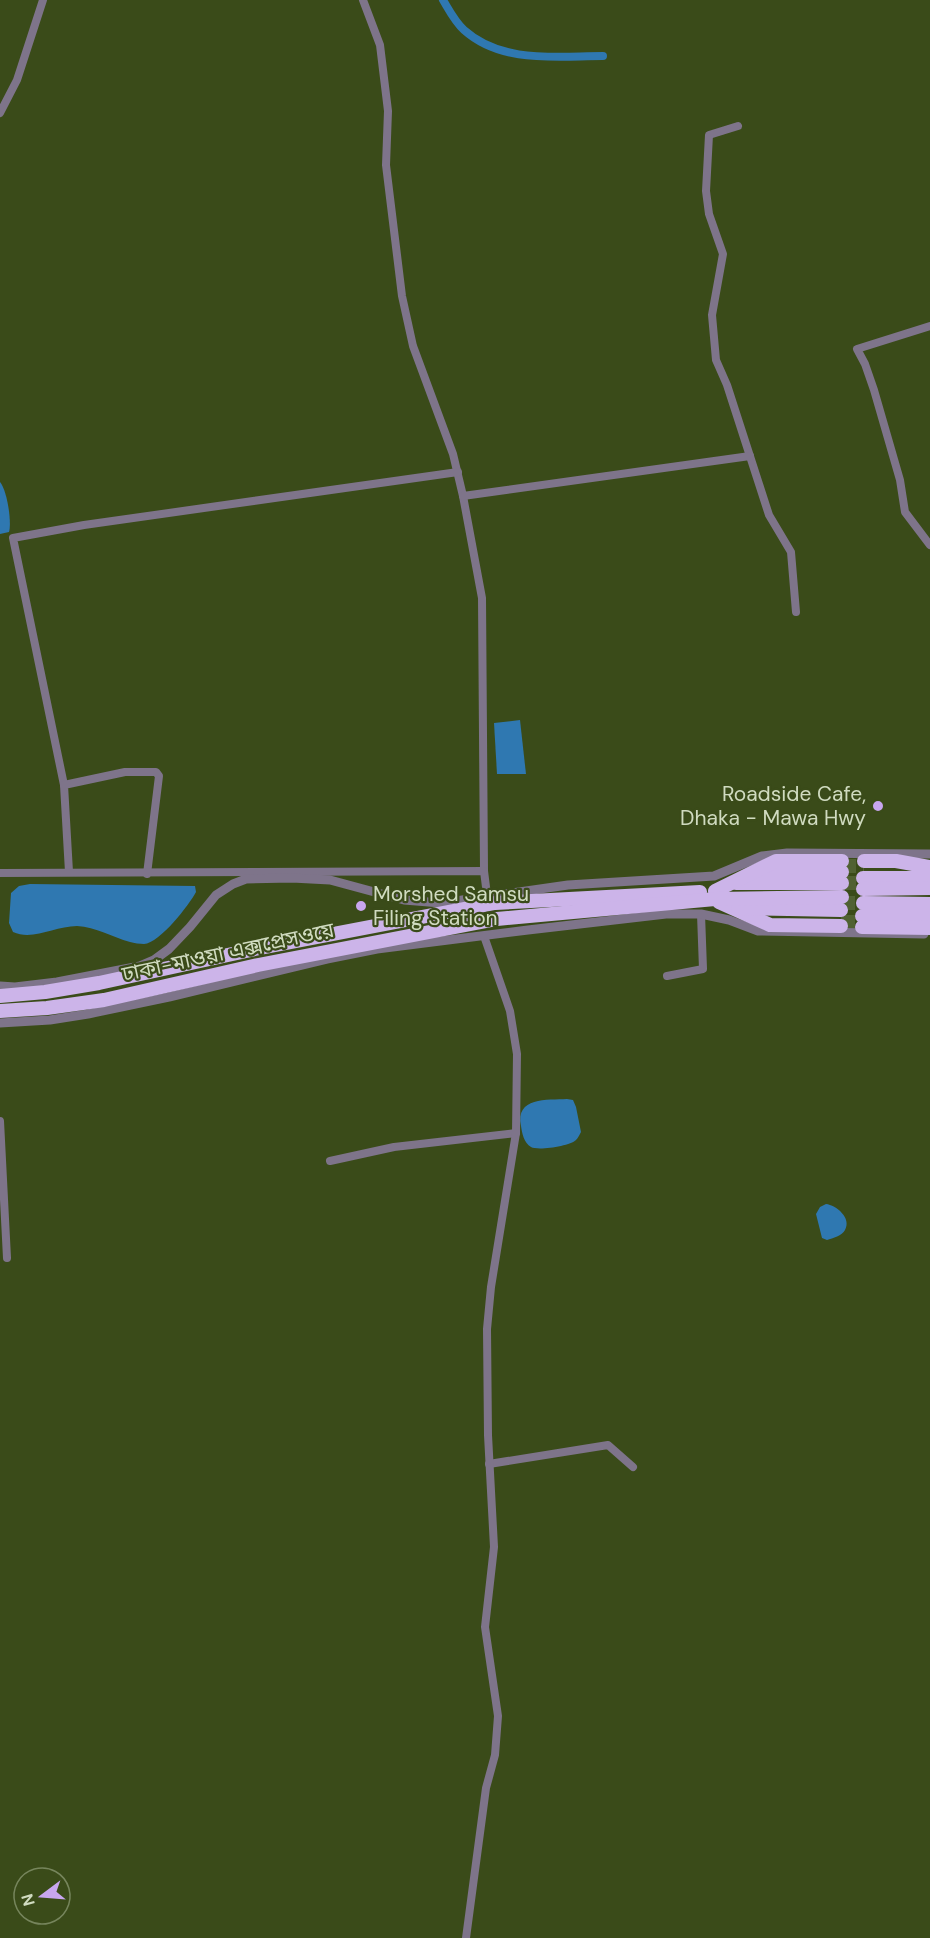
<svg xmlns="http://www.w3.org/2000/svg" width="930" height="1938" viewBox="0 0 930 1938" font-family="'DM Sans','Noto Sans Bengali',sans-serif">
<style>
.water{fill:#2f78b1}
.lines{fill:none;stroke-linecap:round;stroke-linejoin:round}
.canal{stroke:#2f78b1;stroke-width:8}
.motorway-tunnel{stroke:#506132;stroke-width:14;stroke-dasharray:14 7;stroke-linecap:butt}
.minor{stroke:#7e748a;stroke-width:8}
.tertiary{stroke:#7e748a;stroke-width:9}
.motorway{stroke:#ccb4e9;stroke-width:14}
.poi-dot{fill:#c8a6ef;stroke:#3a4b19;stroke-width:2}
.labels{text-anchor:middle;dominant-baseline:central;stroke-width:4.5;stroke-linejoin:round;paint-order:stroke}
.poi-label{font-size:21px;fill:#d0dbc0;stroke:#3a4b19;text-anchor:end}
.street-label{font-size:21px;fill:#d0dbc0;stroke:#3a4b19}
</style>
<rect width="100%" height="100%" fill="#3a4b19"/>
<g class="water">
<path d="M0 482C7 490 12 522 9 532L0 534Z"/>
<polygon points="520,720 526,774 497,774 494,723"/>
<path d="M30 884 195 886 196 892C189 905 160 943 144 944 140 944 134 943 130 942 112 937 96 927 77 926 55 926 33 941 13 932L9 923 11 893 19 886Z"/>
<path d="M567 1099 573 1100 576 1107 581 1132C580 1134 578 1138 576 1140 570 1146 538 1151 531 1147 524 1143 522 1133 521 1126 515 1097 547 1100 567 1099Z"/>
<path d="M826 1204C836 1205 852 1218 845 1230 842 1236 833 1238 827 1240L822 1238 816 1214 820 1207Z"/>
</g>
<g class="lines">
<path class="canal" d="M443 0C449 10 455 22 464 30 502 64 556 56 603 56"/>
<g class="motorway-tunnel">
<polyline points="842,866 864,866"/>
<polyline points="842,883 863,883"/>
<polyline points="841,903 863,903"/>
<polyline points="841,922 862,922"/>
</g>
<g class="minor">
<polyline points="363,0 380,45 388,111 386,165 402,296 413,346 453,454 463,496 482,598 484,871"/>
<polyline points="0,113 17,80 43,0"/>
<polyline points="738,126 709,135 706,191 709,214 723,254 712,315 716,360 727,385 769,515 791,552 796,612"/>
<polyline points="930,326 857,349 865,364 874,390 900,480 905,512 930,545"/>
<polyline points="463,496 750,456"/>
<polyline points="64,785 13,538 84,525 458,472"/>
<polyline points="69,872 64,785 125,772 156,772 159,776 147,874"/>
<polyline points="0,873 484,871 487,895"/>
<polyline points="667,976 703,969 701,914"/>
<polyline points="0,1121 7,1258"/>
<polyline points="330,1161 394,1147 516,1133"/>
<polyline points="489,1464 608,1445 633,1467"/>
<polyline points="466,1938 486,1788 495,1755 498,1716 485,1627 494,1547 488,1435 487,1329 491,1287 516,1133 517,1054 510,1011 484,936"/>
</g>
<g class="tertiary">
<polyline points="0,986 15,987 57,982 140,966 154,960 169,949 190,927 216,895 233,884 246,879 292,878 330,880 404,900 441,903 568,885 714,876 762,856 787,853 930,854"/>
<polyline points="0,1023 50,1020 88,1014 169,997 327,959 377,949 528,930 666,914 701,914 729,920 758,931 924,934"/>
</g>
<g class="motorway">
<polyline points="864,861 896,861 930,867"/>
<polyline points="761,871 842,872"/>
<polyline points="863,878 930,878"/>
<polyline points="736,883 842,883"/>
<polyline points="863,889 930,888"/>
<polyline points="715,891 776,861 842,861"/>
<polyline points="719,902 770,925 841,926"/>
<polyline points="863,903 930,904"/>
<polyline points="738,908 841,910"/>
<polyline points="862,916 930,916"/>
<polyline points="862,927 930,928"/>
<polyline points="0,996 45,992 99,983 255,949 495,903 700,892"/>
<polyline points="0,1011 47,1008 104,1000 258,965 497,919 715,899 842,897"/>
</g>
</g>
<g class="poi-dot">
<circle cx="878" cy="806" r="6"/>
<circle cx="361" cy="906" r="6"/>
</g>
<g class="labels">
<g class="poi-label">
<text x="866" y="794">Roadside Cafe,<tspan x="866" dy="24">Dhaka - Mawa Hwy</tspan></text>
<text x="373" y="894" text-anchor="start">Morshed Samsu<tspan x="373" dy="24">Filing Station</tspan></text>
</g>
<g class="street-label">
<text transform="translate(228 952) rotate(-12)">ঢাকা-মাওয়া এক্সপ্রেসওয়ে</text>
</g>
</g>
<g transform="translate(42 1896) rotate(254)"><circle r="28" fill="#3a4b19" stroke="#76855c" stroke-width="1.5"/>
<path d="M0-4.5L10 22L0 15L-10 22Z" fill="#c8a6ef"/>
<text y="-9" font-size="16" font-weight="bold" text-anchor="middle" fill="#d0dbc0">N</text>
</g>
</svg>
